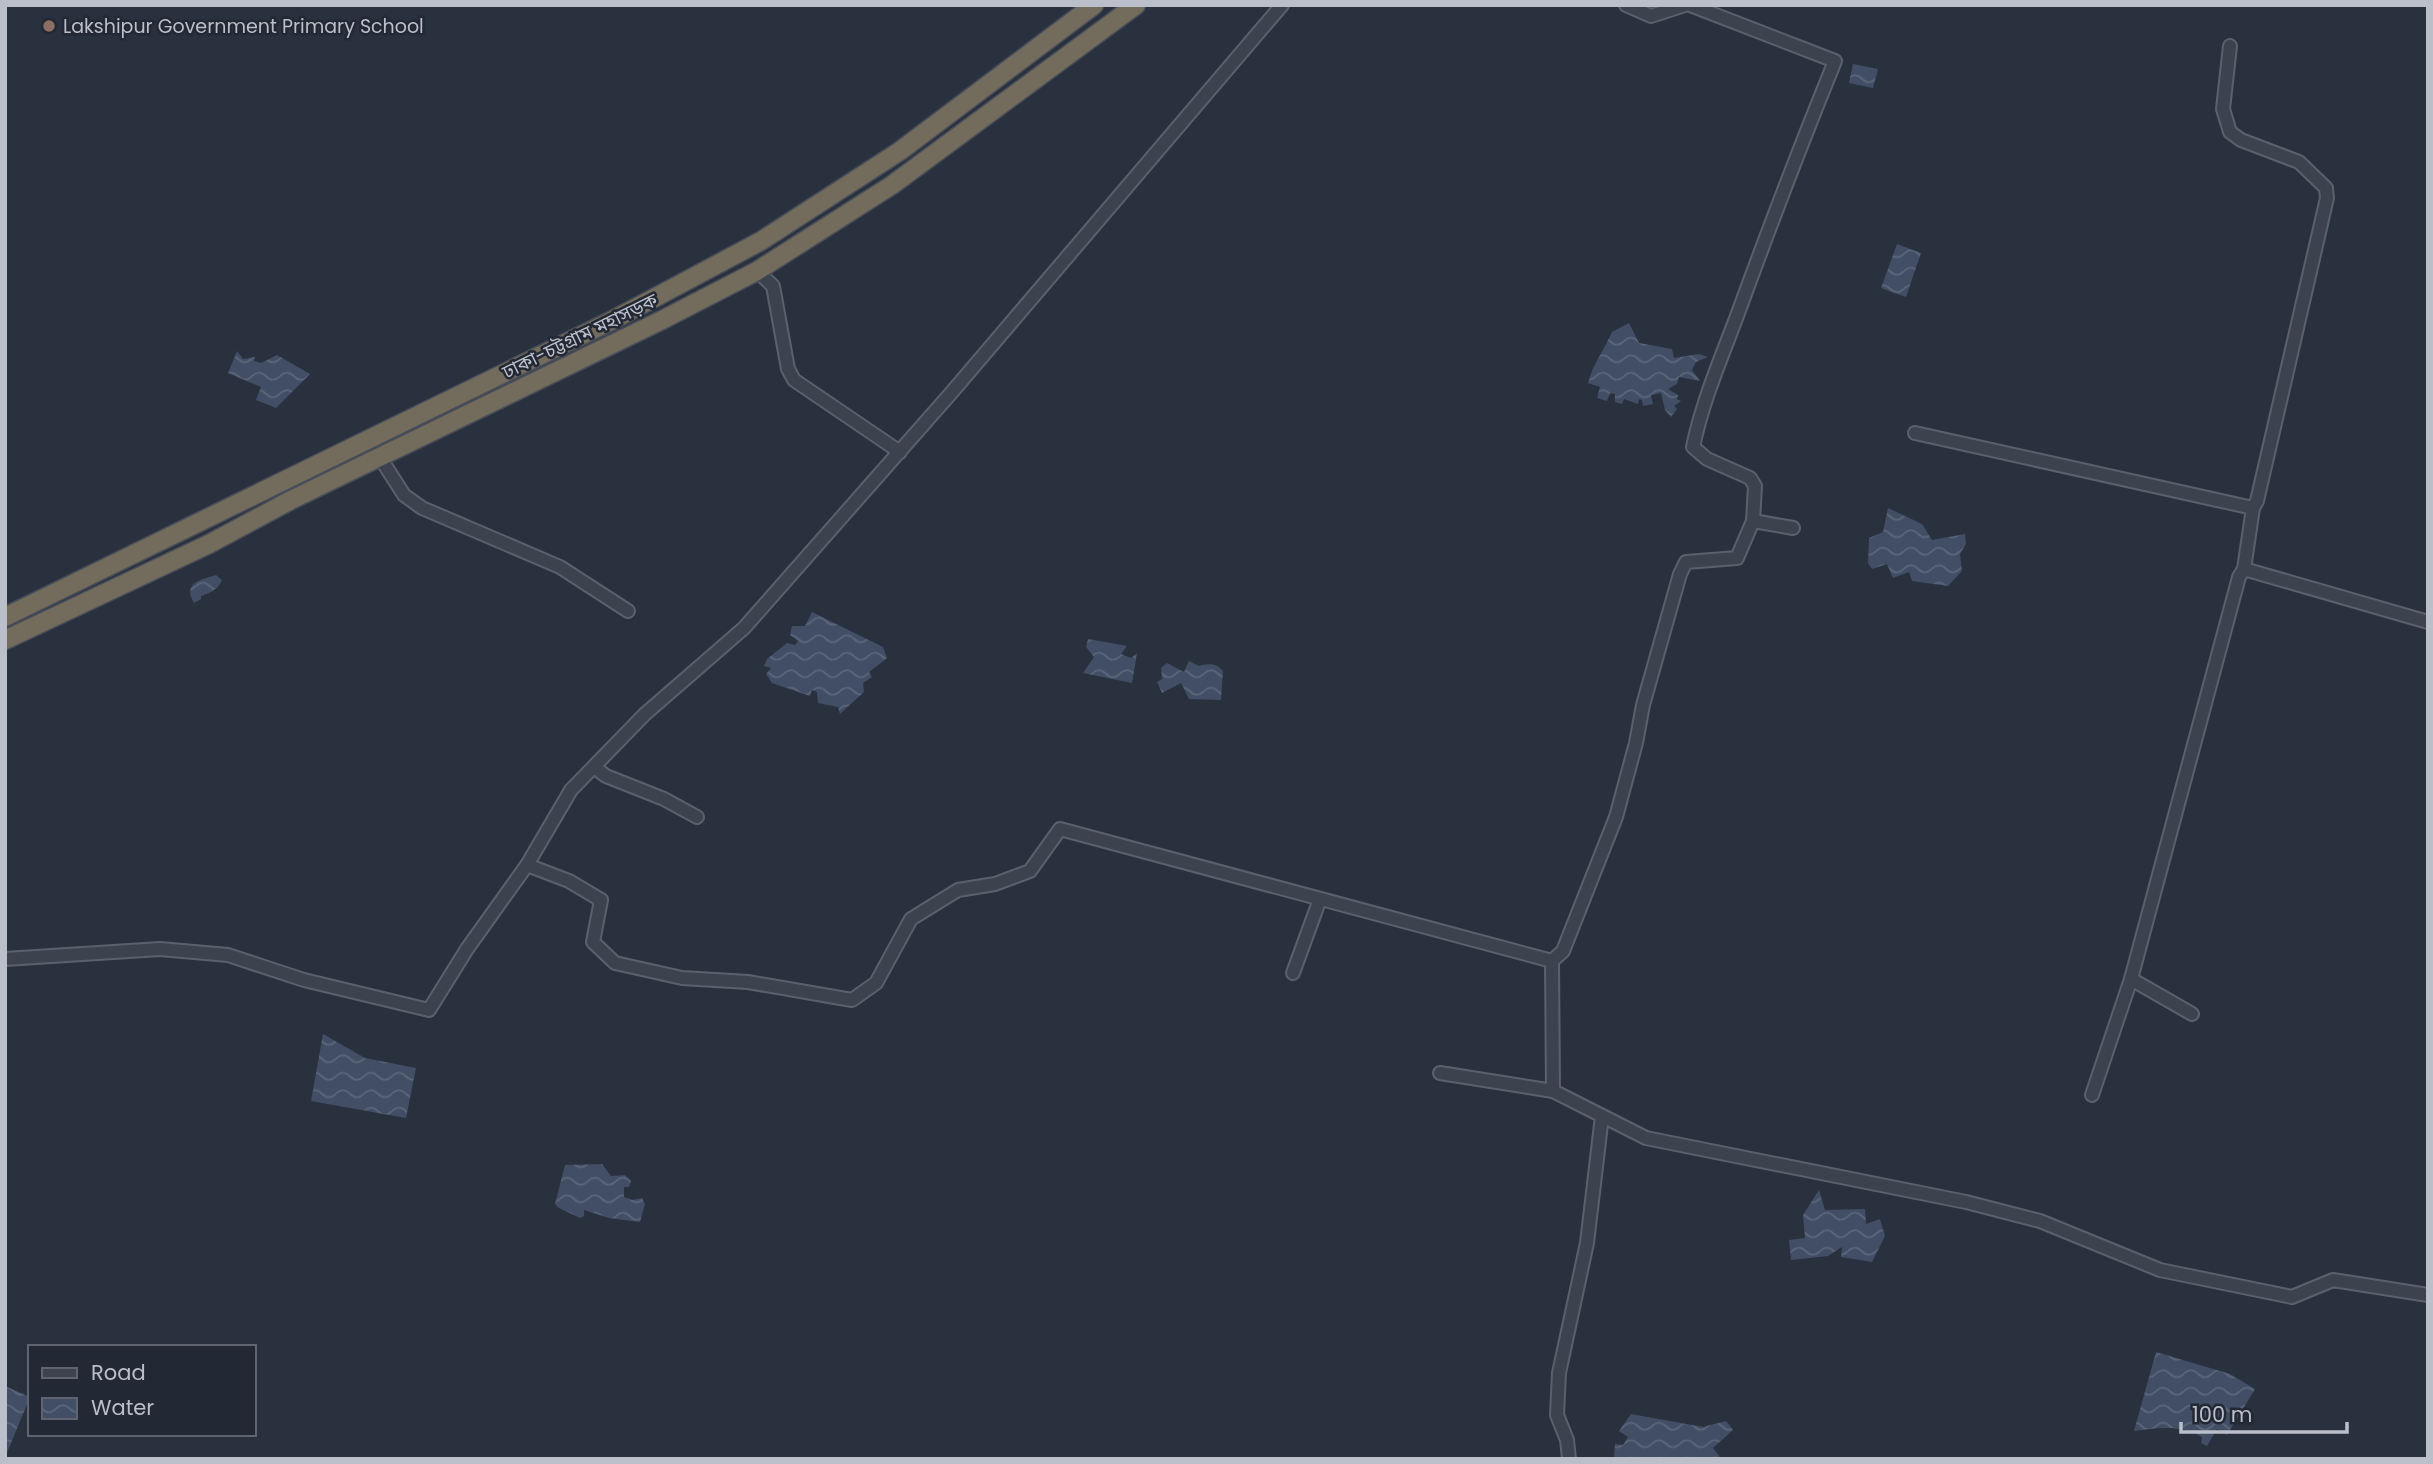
<svg xmlns="http://www.w3.org/2000/svg" width="2433" height="1464" viewBox="0 0 2433 1464" font-family="Poppins,'Noto Sans Bengali',sans-serif">
<style>
.water{fill:url(#water-waves)}
.lines{fill:none;stroke-linecap:round;stroke-linejoin:round}
.minor-casing{stroke:#5b616c;stroke-width:16}
.highway-casing{stroke:#484e59;stroke-width:21}
.minor{stroke:#3d434e;stroke-width:12}
.highway{stroke:#736b5b;stroke-width:18}
.education-dot{fill:#8d6e63;stroke:#222834;stroke-width:2.5}
.labels{text-anchor:middle;dominant-baseline:central;stroke-width:5;stroke-linejoin:round;paint-order:stroke}
.poi-label{font-size:19px;fill:#babfc9;stroke:#222834;text-anchor:start}
.street-label{font-size:19px;fill:#babfc9;stroke:#222834}
</style>
<defs>
<pattern id="water-waves" width="16" height="10" patternUnits="userSpaceOnUse" patternTransform="scale(1.75)"><rect width="16" height="10" fill="#414e65"/><path d="M0 5q4-4 8 0t8 0" fill="none" stroke="#5a667a"/></pattern>
</defs>
<rect width="100%" height="100%" fill="#29313e"/>
<g class="water">
<polygon points="1853,64 1878,69 1873,88 1849,83"/>
<polygon points="1897,244 1921,253 1906,297 1881,288"/>
<path d="M1629 323 1639 343 1672 349 1674 358 1699 354 1708 357 1696 362 1692 370 1700 381 1679 377 1677 384 1668 389 1678 395 1677 399 1681 401 1674 406 1677 409 1671 417 1665 410 1661 393 1651 395 1653 404 1643 406 1642 400 1639 399 1638 404 1624 399 1622 404 1615 402V394L1610 393 1607 401 1597 398 1600 387 1588 383C1593 364 1604 350 1612 332Z"/>
<polygon points="237,351 243,359 255,357 254,361 261,363 277,355 310,374 276,408 256,400 261,387 228,373"/>
<polygon points="1888,508 1922,524 1932,540 1965,534 1966,544 1960,554 1962,571 1948,586 1912,581 1909,572 1893,578 1887,564 1872,569 1868,563 1869,538 1883,532"/>
<path d="M216 575 222 580C218 589 211 593 201 596V599L194 603C182 583 200 580 216 575Z"/>
<polygon points="812,612 883,647 887,658 869,672 872,677 863,683 864,692 840,714 838,707 818,703 817,692 812,690 810,696 772,683 766,674 771,668 764,666 767,659 787,643 795,645 798,641 790,635 792,626 805,626"/>
<polygon points="1088,639 1127,646 1121,654 1131,658 1137,653 1132,683 1083,673 1094,657 1086,647"/>
<path d="M1189 661 1199 666C1208 663 1217 663 1223 671L1221 700 1189 699 1181 683 1162 693 1157 682 1162 679 1161 668 1167 663 1184 672Z"/>
<polygon points="323,1034 365,1058 416,1068 406,1118 311,1101"/>
<polygon points="602,1164 611,1176 625,1175 631,1181 629,1187 624,1187 624,1197 632,1200 642,1198 645,1204 640,1222 609,1218 584,1210 584,1216 580,1218 559,1208 555,1204 565,1165"/>
<polygon points="1819,1190 1825,1210 1865,1209 1866,1224 1880,1219 1885,1236 1872,1262 1841,1257 1842,1247 1828,1256 1791,1260 1789,1240 1805,1238 1803,1215"/>
<path d="M2156 1352 2230 1374 2255 1389 2227 1435 2217 1429 2207 1446 2201 1443 2202 1437C2181 1424 2157 1428 2134 1431Z"/>
<polygon points="5,1386 30,1397 6,1455 5,1455"/>
<polygon points="1631,1414 1703,1427 1726,1421 1733,1430 1713,1448 1720,1457 1718,1459 1614,1459 1615,1444 1623,1445 1628,1437 1619,1431"/>
</g>
<g class="lines">
<defs>
<g id="minor">
<polyline points="1626,5 1651,16 1685,5"/>
<polyline points="757,271 773,286 788,369 794,380 900,452"/>
<polyline points="1915,433 2253,508"/>
<polyline points="379,456 404,495 422,508 560,567 628,611"/>
<polyline points="1753,521 1793,528"/>
<polyline points="2244,569 2428,622"/>
<polyline points="594,767 606,776 664,799 697,817"/>
<polyline points="527,865 569,881 601,900 593,942 615,963 682,978 748,982 852,1000 876,983 911,919 958,890 995,884 1030,871 1060,829 1552,961 1553,1091 1646,1138 1966,1202 2040,1221 2160,1270 2292,1297 2333,1280 2428,1295"/>
<polyline points="5,959 160,949 228,955 304,980 429,1010 467,949 527,865 571,790 645,714 744,628 952,392 1282,5"/>
<path d="M1552 961 1563 951 1616 817 1636 743 1643 705 1680 574 1686 562 1737 558 1753 521 1755 486 1750 478 1707 459 1693 447C1703 398 1724 352 1741 305 1771 223 1802 142 1835 61L1690 5"/>
<polyline points="1293,973 1320,899"/>
<polyline points="2131,979 2192,1014"/>
<polyline points="1440,1073 1553,1091"/>
<polyline points="2092,1095 2131,979 2239,577 2244,569 2253,508 2257,501 2327,198 2326,188 2299,162 2241,140 2230,132 2223,109 2230,46"/>
<polyline points="1569,1459 1567,1440 1557,1415 1559,1373 1587,1243 1602,1116"/>
</g>
<g id="highway">
<polyline points="5,617 611,321 761,241 900,151 1094,5"/>
<polyline points="5,640 209,544 291,500 662,320 757,271 892,185 1136,5"/>
</g>
</defs>
<use href="#minor" class="minor-casing"/>
<use href="#highway" class="highway-casing"/>
<use href="#minor" class="minor"/>
<use href="#highway" class="highway"/>
</g>
<circle class="education-dot" cx="49" cy="26" r="7"/>
<g class="labels">
<g class="poi-label">
<text x="63" y="26">Lakshipur Government Primary School</text>
</g>
<g class="street-label">
<text transform="translate(580 336) rotate(-26)">ঢাকা-চট্টগ্রাম মহাসড়ক</text>
</g>
</g>
<rect width="2433" height="1464" fill="none" stroke="#babfc9" stroke-width="14"/>
<rect x="28" y="1345" width="228" height="91" fill="#222834" stroke="#5f6470" stroke-width="2"/>
<rect x="42" y="1368" width="35" height="10" fill="#3d434e" stroke="#5f6470" stroke-width="2"/>
<text x="91" y="1380" font-size="21" fill="#babfc9">Road</text>
<rect x="42" y="1398" width="35" height="21" fill="url(#water-waves)" stroke="#5f6470" stroke-width="2"/>
<text x="91" y="1415" font-size="21" fill="#babfc9">Water</text>
<path d="M2181 1422v10h166v-10" fill="none" stroke="#babfc9" stroke-width="3.5"/>
<text x="2192" y="1422" font-size="21" fill="#babfc9" stroke="#222834" stroke-width="5" paint-order="stroke">100 m</text>
</svg>
